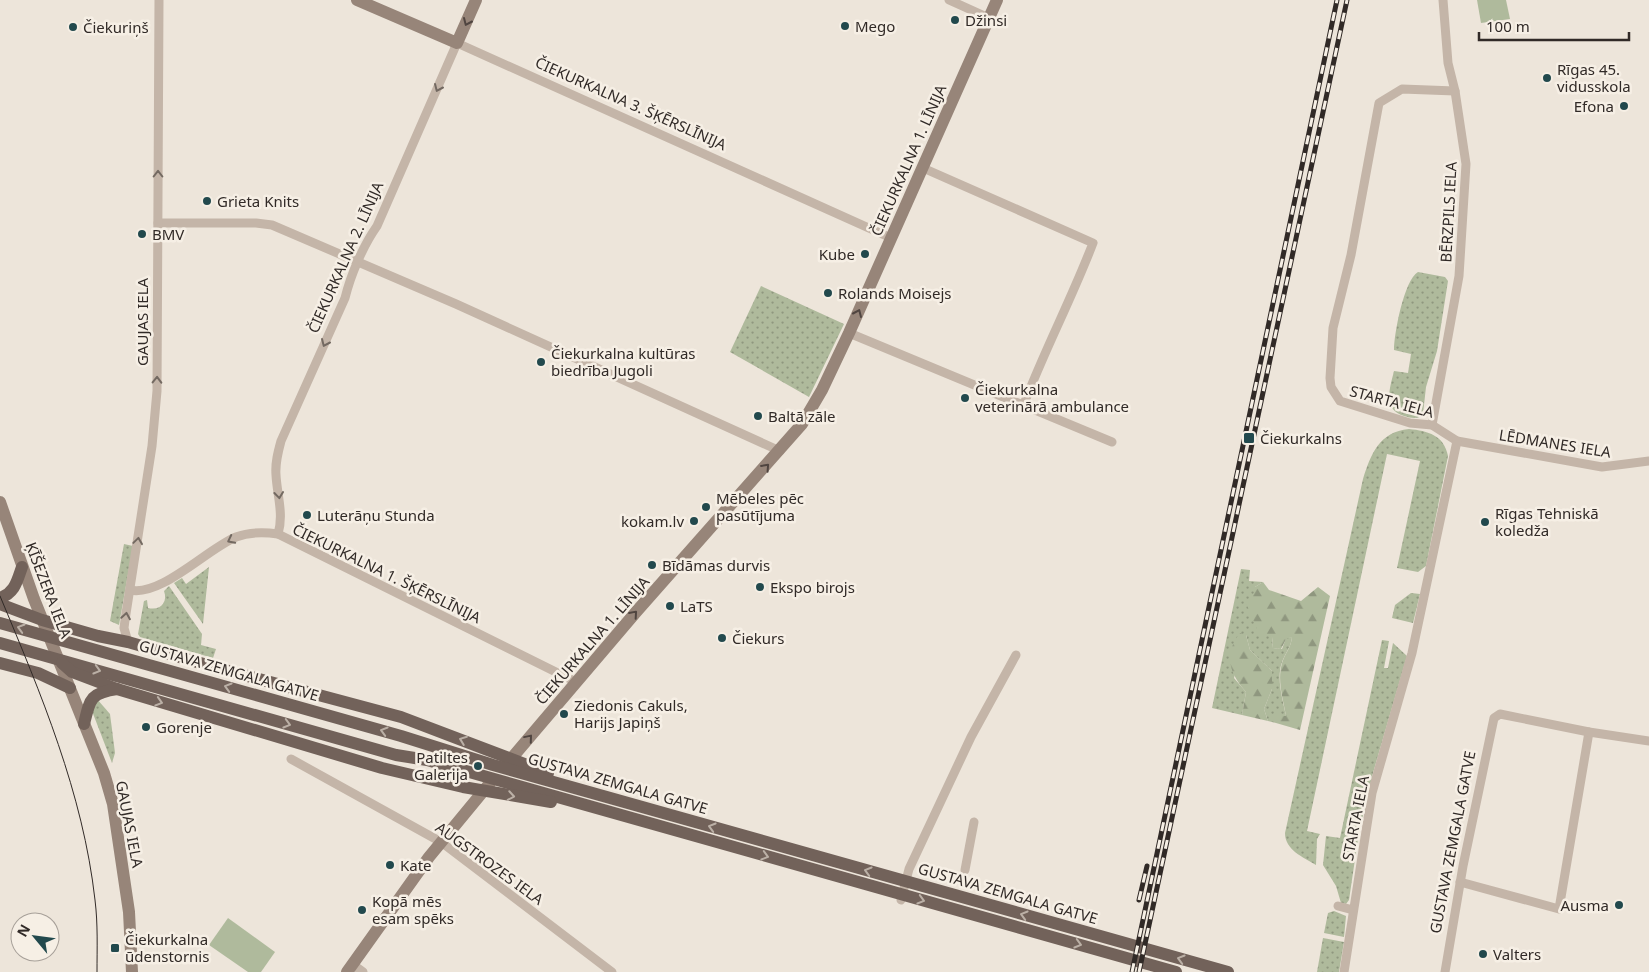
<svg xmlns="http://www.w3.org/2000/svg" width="1649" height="972" viewBox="0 0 1649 972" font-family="'Noto Sans',sans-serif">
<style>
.grass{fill:url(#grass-dots)}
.forest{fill:url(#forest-firs)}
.garden{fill:#afba9c}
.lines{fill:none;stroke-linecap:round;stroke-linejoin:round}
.street{stroke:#c4b5a8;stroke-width:9}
.secondary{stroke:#978579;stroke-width:12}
.primary{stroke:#72625a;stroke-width:12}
.tram{stroke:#312a27;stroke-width:1}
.rail-casing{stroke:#312a27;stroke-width:5}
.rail{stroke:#f6efe5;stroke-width:3;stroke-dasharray:9;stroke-linecap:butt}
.oneway{stroke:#504540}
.oneway2{stroke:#736961}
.oneway3{stroke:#bbb0a6}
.poi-dot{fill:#22494d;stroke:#f6efe5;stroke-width:2}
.labels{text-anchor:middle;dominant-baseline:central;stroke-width:5;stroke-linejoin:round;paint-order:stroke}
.poi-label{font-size:15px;fill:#312a27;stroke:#f6efe5;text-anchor:start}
.street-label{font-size:15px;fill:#312a27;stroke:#f6efe5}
</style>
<defs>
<pattern id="grass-dots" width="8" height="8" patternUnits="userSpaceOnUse" patternTransform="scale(1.25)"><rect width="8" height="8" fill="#afba9c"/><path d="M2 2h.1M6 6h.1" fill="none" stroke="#8f977f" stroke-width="1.8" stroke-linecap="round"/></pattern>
<pattern id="forest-firs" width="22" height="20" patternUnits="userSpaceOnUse" patternTransform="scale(1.25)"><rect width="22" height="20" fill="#afba9c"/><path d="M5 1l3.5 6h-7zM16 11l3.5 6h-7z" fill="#8f977f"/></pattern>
</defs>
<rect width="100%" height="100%" fill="#ede5da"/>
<g class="grass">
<path d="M1418 272 1445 277 1448 281 1437 351 1426 387 1423 414C1417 420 1412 418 1404 416 1382 409 1390 388 1394 371L1408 373 1411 354 1394 350C1394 334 1404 280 1418 272Z"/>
<polygon points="761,286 844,324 809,397 730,352"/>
<path d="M1409 429C1428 431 1444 435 1448 456L1426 566 1418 572 1397 568 1420 461 1387 454 1307 831 1320 834 1317 839 1316 865C1303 857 1285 850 1285 833L1363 479C1371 454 1379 432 1409 429Z"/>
<polygon points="124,544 133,546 119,625 110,621"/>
<polygon points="209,567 203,624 174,583 182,578 186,584"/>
<path d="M1241 569 1250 570 1249 581 1263 582 1255 587 1272 637 1273 648 1282 649 1286 638 1292 637C1291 647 1286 652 1282 662 1276 679 1283 700 1286 716H1276V723L1268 721 1264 709 1272 689V671L1250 650 1246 635 1234 678 1246 692 1242 715 1212 708Z"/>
<path d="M169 586 202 634 201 645 216 649 213 658 140 637 138 634 144 601 147 600 148 608C161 611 168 602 164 591Z"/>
<polygon points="1411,593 1420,594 1413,623 1392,618 1395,605"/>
<polygon points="1382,640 1389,641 1384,668 1388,668 1393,643 1407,656 1373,773 1359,832 1349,900 1346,904 1341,903 1336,886 1323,865 1326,836 1340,838"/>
<polygon points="97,699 110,714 115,753 112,763 92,711"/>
<polygon points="1334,911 1346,916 1344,937 1324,933 1328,913"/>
<polygon points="1323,938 1344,942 1339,972 1317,972"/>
</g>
<g class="forest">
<path d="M1263 582 1269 590 1301 601 1318 587 1330 596 1300 730 1276 723V716H1286C1283 699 1277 681 1282 663 1285 653 1291 648 1292 637L1286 639 1281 649 1273 648 1272 637 1259 634 1246 603 1254 593 1255 587Z"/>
<path d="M1240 633 1246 635 1250 650 1272 671V689L1264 709 1268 721 1242 715 1246 692C1230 674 1223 655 1240 633Z"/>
</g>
<g class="garden">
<polygon points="1477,0 1506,0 1510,19 1481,23"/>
<polygon points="228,918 275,952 261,972 248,972 209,945"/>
</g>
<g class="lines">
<g class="street">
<polyline points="949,0 989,18"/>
<polyline points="1455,91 1402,89 1379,103 1351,255 1333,328 1330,378 1331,387 1340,401 1410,423 1432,425 1457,441 1602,467 1649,461"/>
<path d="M923 168 1093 243C1072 298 1045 349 1024 404"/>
<polyline points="158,223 256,223 272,225 456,304 780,451"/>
<polyline points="849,333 1112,442"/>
<polyline points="1432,425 1459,276 1466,164 1455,91 1448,63 1443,0"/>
<path d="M278 534C284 514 277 495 276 475 275 463 278 452 281 441L345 298C351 274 363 246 377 226L457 43 891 238"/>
<path d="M130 590C161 597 207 549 236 537 249 532 264 532 278 534L576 682"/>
<polyline points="128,642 124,628 125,620 152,446 157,391 159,0"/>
<polyline points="291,759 441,842 612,972"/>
<polyline points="965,870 974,822"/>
<polyline points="1460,882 1559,909 1589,732"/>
<polyline points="901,900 909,869 971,737 1016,655"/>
<polyline points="1338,906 1353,910"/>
<polyline points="352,964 363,972"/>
<polyline points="1344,972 1372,793 1412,653 1457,441"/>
<polyline points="1445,972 1463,866 1494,718 1500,714 1589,732 1649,741"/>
</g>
<g class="secondary">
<polyline points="357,0 457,43 476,0"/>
<polyline points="0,502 34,599 104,773 113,804 129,912 132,972"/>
<polyline points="505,766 636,612 802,424 822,390 849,333 997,0"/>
<polyline points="347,972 429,857 490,783"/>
</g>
<g class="primary">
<path d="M0 598C15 593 17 581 22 567"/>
<polyline points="0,604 42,620 98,636 128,642 214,667 401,717 548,773"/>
<polyline points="0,623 401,736 493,765 1228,972"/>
<polyline points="0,643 396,755 427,760 1176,972"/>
<polyline points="0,663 38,673 70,688"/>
<polyline points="62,663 72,672 117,689 382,768 463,787 551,802"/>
<path d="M84 724C90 699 90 693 117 689"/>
</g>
<path class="tram" d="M0 596C41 694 83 793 95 900 98 924 97 948 97 972"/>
<defs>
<g id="rail">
<polyline points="1139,900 1147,866"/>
<polyline points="1132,972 1337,0"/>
<polyline points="1139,972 1347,0"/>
</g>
</defs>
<use href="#rail" class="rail-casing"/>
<use href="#rail" class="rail"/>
</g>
<defs><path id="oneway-chevron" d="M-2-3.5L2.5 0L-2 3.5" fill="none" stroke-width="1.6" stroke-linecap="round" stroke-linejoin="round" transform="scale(1.25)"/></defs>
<g class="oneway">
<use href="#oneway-chevron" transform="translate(467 22) rotate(114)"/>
<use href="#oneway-chevron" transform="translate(858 313) rotate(-66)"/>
<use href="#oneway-chevron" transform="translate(766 467) rotate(-48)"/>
<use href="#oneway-chevron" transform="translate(634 614) rotate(-49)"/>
<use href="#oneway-chevron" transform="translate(529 738) rotate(-50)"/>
</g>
<g class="oneway2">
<use href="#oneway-chevron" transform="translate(438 88) rotate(114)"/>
<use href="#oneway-chevron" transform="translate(158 174) rotate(-90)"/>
<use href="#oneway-chevron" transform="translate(325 343) rotate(114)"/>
<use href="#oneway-chevron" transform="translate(157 380) rotate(-89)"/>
<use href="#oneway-chevron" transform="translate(279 495) rotate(83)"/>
<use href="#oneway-chevron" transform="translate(231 540) rotate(153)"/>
<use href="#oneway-chevron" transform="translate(138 541) rotate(-82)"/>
<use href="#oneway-chevron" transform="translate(126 616) rotate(-81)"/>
</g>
<g class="oneway3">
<use href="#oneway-chevron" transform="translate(21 628) rotate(-164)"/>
<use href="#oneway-chevron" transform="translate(97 670) rotate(16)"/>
<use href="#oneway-chevron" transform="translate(228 687) rotate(-164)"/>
<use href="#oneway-chevron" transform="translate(159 702) rotate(17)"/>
<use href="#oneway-chevron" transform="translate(287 724) rotate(16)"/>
<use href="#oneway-chevron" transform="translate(384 731) rotate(-164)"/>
<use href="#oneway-chevron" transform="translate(463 740) rotate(-159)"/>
<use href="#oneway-chevron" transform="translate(511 796) rotate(10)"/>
<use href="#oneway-chevron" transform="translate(712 827) rotate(-164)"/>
<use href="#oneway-chevron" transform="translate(765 856) rotate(16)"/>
<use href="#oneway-chevron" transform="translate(868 871) rotate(-164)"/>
<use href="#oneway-chevron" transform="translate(921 900) rotate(16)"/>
<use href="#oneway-chevron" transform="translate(1024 915) rotate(-164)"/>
<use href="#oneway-chevron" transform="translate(1078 944) rotate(16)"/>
<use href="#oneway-chevron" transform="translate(1181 959) rotate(-164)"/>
</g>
<g class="poi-dot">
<circle cx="955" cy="20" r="5"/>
<circle cx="845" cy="26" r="5"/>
<circle cx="73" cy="27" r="5"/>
<circle cx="1547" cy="78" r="5"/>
<circle cx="1624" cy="106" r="5"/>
<circle cx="207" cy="201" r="5"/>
<circle cx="142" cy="234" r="5"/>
<circle cx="865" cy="254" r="5"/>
<circle cx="828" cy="293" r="5"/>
<circle cx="541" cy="362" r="5"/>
<circle cx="965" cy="398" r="5"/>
<circle cx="758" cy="416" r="5"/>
<rect x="1243" y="432" width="12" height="12" rx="2.5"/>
<circle cx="706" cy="507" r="5"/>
<circle cx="307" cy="515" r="5"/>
<circle cx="694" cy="521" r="5"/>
<circle cx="1485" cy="522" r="5"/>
<circle cx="652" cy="565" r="5"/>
<circle cx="760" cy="587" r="5"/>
<circle cx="670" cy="606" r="5"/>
<circle cx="722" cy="638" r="5"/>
<circle cx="564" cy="714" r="5"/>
<circle cx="146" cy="727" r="5"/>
<circle cx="478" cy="766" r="5"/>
<circle cx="390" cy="865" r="5"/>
<circle cx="1619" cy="905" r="5"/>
<circle cx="362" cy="910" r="5"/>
<rect x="110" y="943" width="10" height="10" rx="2.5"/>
<circle cx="1483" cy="954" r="5"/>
</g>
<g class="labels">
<g class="poi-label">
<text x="965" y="20">Džinsi</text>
<text x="855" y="26">Mego</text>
<text x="83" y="27">Čiekuriņš</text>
<text x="1557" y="69">Rīgas 45.<tspan x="1557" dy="17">vidusskola</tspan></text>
<text x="1614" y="106" text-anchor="end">Efona</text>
<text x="217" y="201">Grieta Knits</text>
<text x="152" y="234">BMV</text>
<text x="855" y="254" text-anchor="end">Kube</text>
<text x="838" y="293">Rolands Moisejs</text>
<text x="551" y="353">Čiekurkalna kultūras<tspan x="551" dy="17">biedrība Jugoli</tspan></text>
<text x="975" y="389">Čiekurkalna<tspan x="975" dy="17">veterinārā ambulance</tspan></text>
<text x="768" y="416">Baltā zāle</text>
<text x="1260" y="438">Čiekurkalns</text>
<text x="716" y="498">Mēbeles pēc<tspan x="716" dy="17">pasūtījuma</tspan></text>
<text x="1495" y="513">Rīgas Tehniskā<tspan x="1495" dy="17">koledža</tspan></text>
<text x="317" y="515">Luterāņu Stunda</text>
<text x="684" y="521" text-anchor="end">kokam.lv</text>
<text x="662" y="565">Bīdāmas durvis</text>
<text x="770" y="587">Ekspo birojs</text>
<text x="680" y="606">LaTS</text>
<text x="732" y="638">Čiekurs</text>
<text x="574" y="705">Ziedonis Cakuls,<tspan x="574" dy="17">Harijs Japiņš</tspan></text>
<text x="156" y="727">Gorenje</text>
<text x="468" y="757" text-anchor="end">Patiltes<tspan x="468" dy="17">Galerija</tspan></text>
<text x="400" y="865">Kate</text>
<text x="372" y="901">Kopā mēs<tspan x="372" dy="17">esam spēks</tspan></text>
<text x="1609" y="905" text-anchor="end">Ausma</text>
<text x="125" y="939">Čiekurkalna<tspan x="125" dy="17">ūdenstornis</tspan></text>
<text x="1493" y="954">Valters</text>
</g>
<g class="street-label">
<text transform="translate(631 103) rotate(24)">ČIEKURKALNA 3. ŠĶĒRSLĪNIJA</text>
<text transform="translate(908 160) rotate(-66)">ČIEKURKALNA 1. LĪNIJA</text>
<text transform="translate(1448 212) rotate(-87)">BĒRZPILS IELA</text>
<text transform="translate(345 257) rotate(-66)">ČIEKURKALNA 2. LĪNIJA</text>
<text transform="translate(142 322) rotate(-90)">GAUJAS IELA</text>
<text transform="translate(1392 401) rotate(15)">STARTA IELA</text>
<text transform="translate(1555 443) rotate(9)">LĒDMANES IELA</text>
<text transform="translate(387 573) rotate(26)">ČIEKURKALNA 1. ŠĶĒRSLĪNIJA</text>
<text transform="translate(49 590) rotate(69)">ĶĪŠEZERA IELA</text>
<text transform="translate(592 640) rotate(-49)">ČIEKURKALNA 1. LĪNIJA</text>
<text transform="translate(229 670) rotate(16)">GUSTAVA ZEMGALA GATVE</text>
<text transform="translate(618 783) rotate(16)">GUSTAVA ZEMGALA GATVE</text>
<text transform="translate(1355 818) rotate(-79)">STARTA IELA</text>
<text transform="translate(130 824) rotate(79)">GAUJAS IELA</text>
<text transform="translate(1452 842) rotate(-79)">GUSTAVA ZEMGALA GATVE</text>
<text transform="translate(490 863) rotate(36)">AUGSTROZES IELA</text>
<text transform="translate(1008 893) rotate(16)">GUSTAVA ZEMGALA GATVE</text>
</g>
</g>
<g transform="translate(35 937) rotate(299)"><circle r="24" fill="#f6efe5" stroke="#a7a099"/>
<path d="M0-4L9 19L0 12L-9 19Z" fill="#22494d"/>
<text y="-8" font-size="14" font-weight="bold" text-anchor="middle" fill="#312a27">N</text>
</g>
<path d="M1479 32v8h150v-8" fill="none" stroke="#312a27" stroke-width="2.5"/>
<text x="1486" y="32" font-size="15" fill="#312a27" stroke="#f6efe5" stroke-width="4" paint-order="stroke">100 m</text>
</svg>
